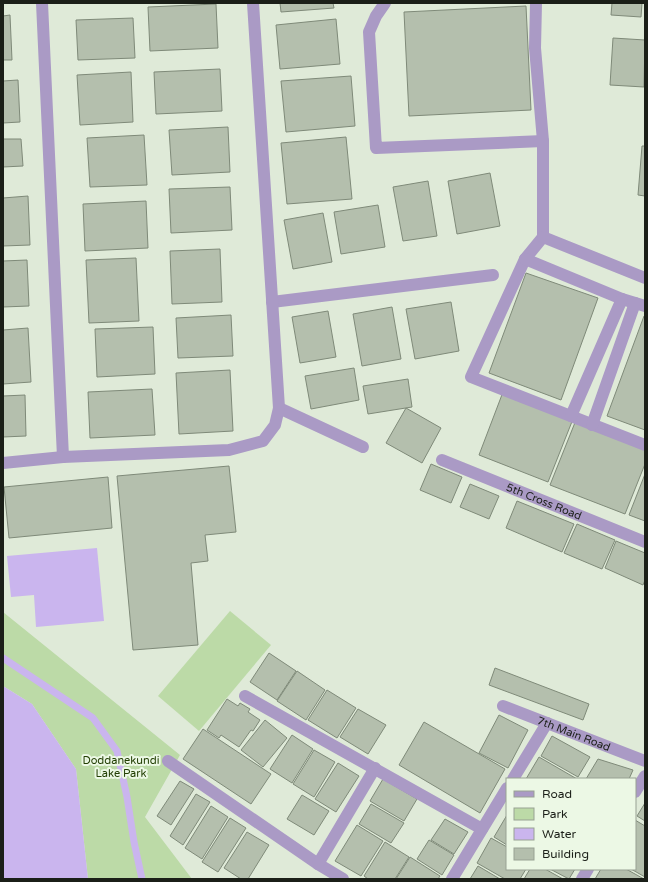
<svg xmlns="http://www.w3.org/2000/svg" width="648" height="882" viewBox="0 0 648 882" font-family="'Varela Round',sans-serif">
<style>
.green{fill:#bcdaa7}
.water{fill:#cab5ee}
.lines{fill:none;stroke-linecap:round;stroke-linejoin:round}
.stream{stroke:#cab5ee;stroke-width:7}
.building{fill:#b4bfad;stroke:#7f8a79}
.minor{stroke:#aa9ac5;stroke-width:12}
.labels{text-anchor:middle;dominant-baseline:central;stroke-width:4;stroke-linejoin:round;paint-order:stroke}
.street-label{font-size:11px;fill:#1b1f18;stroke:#ecf8e5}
.park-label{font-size:11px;fill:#223e03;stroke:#ecf8e5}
</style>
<rect width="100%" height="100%" fill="#dfead8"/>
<g class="green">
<polygon points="230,611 271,645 199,731 158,696"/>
<polygon points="3,612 180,755 145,817 192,879 88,879 76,769 32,704 3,686"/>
</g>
<g class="water">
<polygon points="97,548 104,621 36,627 34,595 11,597 7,556"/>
<polygon points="3,686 32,704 76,769 88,879 3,879"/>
</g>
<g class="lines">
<polyline class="stream" points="3,658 93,718 117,751 127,797 134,842 142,879"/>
</g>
<g class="building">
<polygon points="280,3 333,3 334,8 281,12"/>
<polygon points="612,3 642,3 641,17 611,15"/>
<polygon points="216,4 218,48 150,51 148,7"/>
<polygon points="526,6 531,110 409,116 404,12"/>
<polygon points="10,15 12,60 3,60 3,16"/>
<polygon points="133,18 135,58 78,60 76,20"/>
<polygon points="336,19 340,64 280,69 276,25"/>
<polygon points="613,38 645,40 644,87 610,85"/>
<polygon points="220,69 222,111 156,114 154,72"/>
<polygon points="131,72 133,122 80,125 77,75"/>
<polygon points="351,76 355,126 286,132 281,81"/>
<polygon points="18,80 20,122 3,123 3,81"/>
<polygon points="228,127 230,172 172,175 169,130"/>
<polygon points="144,135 147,185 90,187 87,138"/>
<polygon points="346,137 352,199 287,204 281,143"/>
<polygon points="3,139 21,139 23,166 3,167"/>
<polygon points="642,146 645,146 645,196 638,195"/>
<polygon points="490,173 500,226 457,234 448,181"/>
<polygon points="428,181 437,236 403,241 393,187"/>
<polygon points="230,187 232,230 171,233 169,189"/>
<polygon points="28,196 30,245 3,246 3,198"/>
<polygon points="146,201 148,248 85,251 83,204"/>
<polygon points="378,205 385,247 341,254 334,212"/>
<polygon points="323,213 332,262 293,269 284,220"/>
<polygon points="220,249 222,302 172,304 170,251"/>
<polygon points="136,258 139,321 89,323 86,260"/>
<polygon points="27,260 29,306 3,307 3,261"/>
<polygon points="526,273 598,298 561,400 489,373"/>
<polygon points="451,302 459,351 415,359 406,309"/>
<polygon points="392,307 401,359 362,366 353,314"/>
<polygon points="328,311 336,357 300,363 292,317"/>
<polygon points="231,315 233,356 178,358 176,318"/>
<polygon points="644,316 645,316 645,430 607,416"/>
<polygon points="153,327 155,374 97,377 95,329"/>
<polygon points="28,328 31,382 3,384 3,330"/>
<polygon points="354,368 359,400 311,409 305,376"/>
<polygon points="230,370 233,431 179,434 176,373"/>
<polygon points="408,379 412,407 368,414 363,386"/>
<polygon points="152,389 155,435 90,438 88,392"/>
<polygon points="503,392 573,419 548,482 479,455"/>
<polygon points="25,395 26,436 3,437 3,396"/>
<polygon points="406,408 441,428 422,463 386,443"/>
<polygon points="576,420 645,447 645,464 625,514 550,485"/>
<polygon points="431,464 462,477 451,503 420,490"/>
<polygon points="229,466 236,532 205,535 208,561 191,563 198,645 133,650 117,476"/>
<polygon points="645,474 645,521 629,515"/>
<polygon points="108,477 112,528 9,538 4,487"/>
<polygon points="470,484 499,496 489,519 460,507"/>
<polygon points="517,501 574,524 562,552 506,528"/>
<polygon points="577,524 615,540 602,569 564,553"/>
<polygon points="616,541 645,553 645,580 643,585 605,568"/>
<polygon points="269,653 296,671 277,700 250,682"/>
<polygon points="495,668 589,704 583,720 489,685"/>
<polygon points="297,671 325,690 306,720 277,701"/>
<polygon points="327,690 356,708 337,738 308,720"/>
<polygon points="227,699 238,706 240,703 250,709 248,712 260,720 253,731 251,730 239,747 221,735 219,738 207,730"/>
<polygon points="358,709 386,725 368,754 340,737"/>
<polygon points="499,715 528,730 508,768 479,753"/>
<polygon points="265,720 287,738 263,767 241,750"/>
<polygon points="424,722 505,769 480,813 399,765"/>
<polygon points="203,729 271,774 251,804 183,759"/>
<polygon points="292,735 313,749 292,783 270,769"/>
<polygon points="552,736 590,757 578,777 541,756"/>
<polygon points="314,750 335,762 314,797 293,784"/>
<polygon points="539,757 577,779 526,779"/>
<polygon points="598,759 633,770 629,779 586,779"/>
<polygon points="338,763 359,776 336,812 315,799"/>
<polygon points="383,779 417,799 404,821 370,801"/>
<polygon points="180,781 194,789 171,825 157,816"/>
<polygon points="196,794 210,802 183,845 170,836"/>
<polygon points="302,795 329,811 314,835 287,819"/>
<polygon points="645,803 645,821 637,816"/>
<polygon points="371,804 404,823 391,843 359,824"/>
<polygon points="211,806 228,817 202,859 185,848"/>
<polygon points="507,815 507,845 494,837"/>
<polygon points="230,818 246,828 218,872 202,862"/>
<polygon points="445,819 468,832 454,854 431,840"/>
<polygon points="635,820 645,826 645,877 631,869 635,869"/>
<polygon points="357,825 383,841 361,876 335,861"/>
<polygon points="247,832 269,845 248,879 241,879 224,868"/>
<polygon points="491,838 507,847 507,869 526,869 520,879 505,879 477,863"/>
<polygon points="429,840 454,855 442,875 417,859"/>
<polygon points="385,842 409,857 395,879 368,879 364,876"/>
<polygon points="410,857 440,876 438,879 396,879"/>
<polygon points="478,866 500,879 470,879"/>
<polygon points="530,869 545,869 563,879 524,879"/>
<polygon points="550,869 575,869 569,879"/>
<polygon points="601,869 626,869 644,879 595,879"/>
</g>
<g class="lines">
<g class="minor">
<polyline points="42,3 63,457"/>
<polyline points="385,3 376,16 369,32 376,148 543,141"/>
<polyline points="536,3 535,48 543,141 543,237 525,259 471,377 645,445"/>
<polyline points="543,237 645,278"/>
<polyline points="525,259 622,299 645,306"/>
<polyline points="272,302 493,275"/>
<polyline points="279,408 363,447"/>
<polyline points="571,416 622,299"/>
<polyline points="592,425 635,303"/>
<path id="s1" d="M442 460 645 542"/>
<polyline points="3,463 63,457 229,450 263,441 275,425 279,408 253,3"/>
<polyline points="245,696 482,829"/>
<path id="s2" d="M503 706 645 761"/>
<polyline points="168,761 318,864 343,879"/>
<polyline points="513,779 547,723"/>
<polyline points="635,792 645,776"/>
<polyline points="318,864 375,768"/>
<polyline points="452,879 507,788"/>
<polyline points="582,879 588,869"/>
</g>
</g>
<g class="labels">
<g class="street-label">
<text stroke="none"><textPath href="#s1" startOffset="110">5th Cross Road</textPath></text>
<text stroke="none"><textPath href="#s2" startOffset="76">7th Main Road</textPath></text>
</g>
<g class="park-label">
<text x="121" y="760">Doddanekundi<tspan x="121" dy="13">Lake Park</tspan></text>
</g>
</g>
<rect width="648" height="882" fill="none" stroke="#1b1f18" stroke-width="8"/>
<rect x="506" y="778" width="130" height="92" fill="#ecf8e5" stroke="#98a193"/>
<rect x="514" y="791" width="20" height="6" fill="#aa9ac5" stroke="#98a193"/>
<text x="542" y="798" font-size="12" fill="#1b1f18">Road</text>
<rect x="514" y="808" width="20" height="12" fill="#bcdaa7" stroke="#98a193"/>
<text x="542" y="818" font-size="12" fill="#1b1f18">Park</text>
<rect x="514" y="828" width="20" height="12" fill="#cab5ee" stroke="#98a193"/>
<text x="542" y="838" font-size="12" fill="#1b1f18">Water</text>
<rect x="514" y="848" width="20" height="12" fill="#b4bfad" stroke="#98a193"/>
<text x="542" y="858" font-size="12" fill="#1b1f18">Building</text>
</svg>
